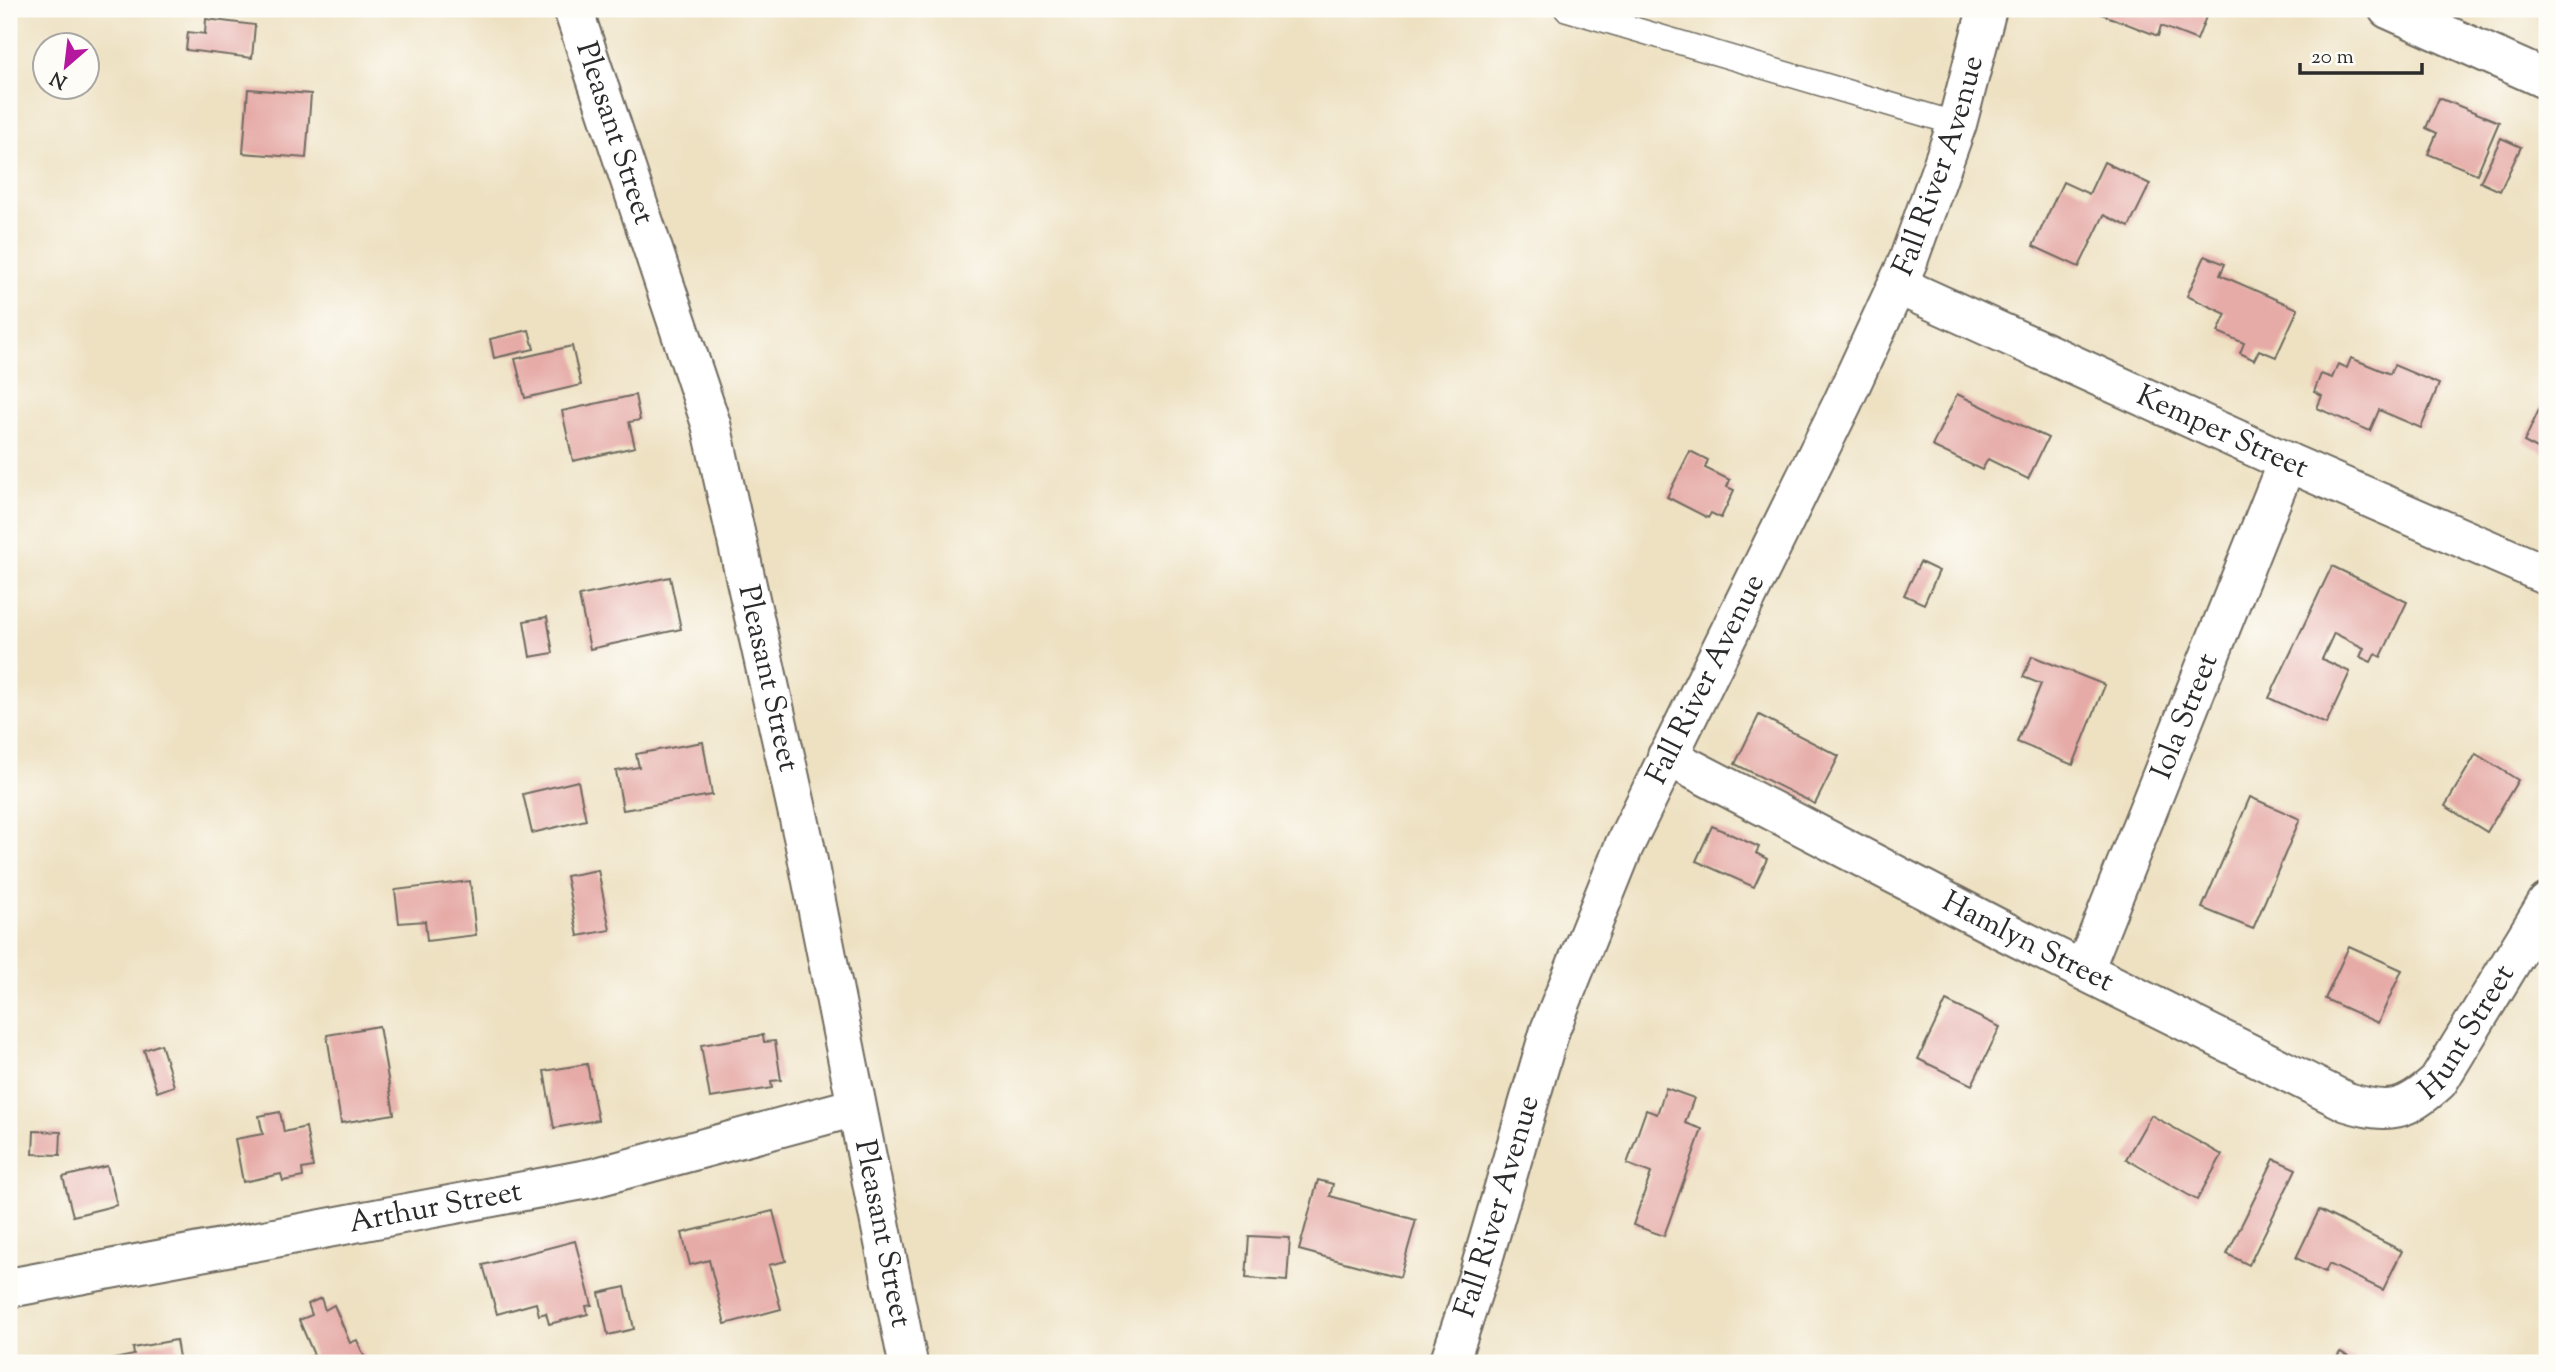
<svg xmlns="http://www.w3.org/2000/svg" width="2556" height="1372" viewBox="0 0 2556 1372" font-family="'Sorts Mill Goudy',serif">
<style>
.building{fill:#e6aba7}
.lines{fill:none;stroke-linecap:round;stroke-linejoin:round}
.lane-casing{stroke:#6f6b60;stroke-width:26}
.street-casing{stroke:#6f6b60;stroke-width:42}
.secondary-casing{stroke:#6f6b60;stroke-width:42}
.lane{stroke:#fff;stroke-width:23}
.street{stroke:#fff;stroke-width:38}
.secondary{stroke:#fff;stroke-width:38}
.labels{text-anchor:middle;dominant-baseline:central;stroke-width:5;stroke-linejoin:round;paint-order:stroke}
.street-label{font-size:30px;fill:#2b2b2b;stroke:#fdfcf7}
</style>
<rect width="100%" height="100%" fill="#fdfcf7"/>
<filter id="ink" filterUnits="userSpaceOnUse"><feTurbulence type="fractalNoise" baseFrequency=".0143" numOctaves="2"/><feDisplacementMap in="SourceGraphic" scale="14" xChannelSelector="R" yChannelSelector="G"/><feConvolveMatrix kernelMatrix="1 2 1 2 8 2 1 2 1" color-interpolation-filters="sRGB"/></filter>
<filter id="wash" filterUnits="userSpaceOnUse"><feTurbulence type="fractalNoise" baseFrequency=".00686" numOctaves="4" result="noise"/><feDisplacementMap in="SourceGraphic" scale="28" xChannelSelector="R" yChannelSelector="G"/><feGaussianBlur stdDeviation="1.57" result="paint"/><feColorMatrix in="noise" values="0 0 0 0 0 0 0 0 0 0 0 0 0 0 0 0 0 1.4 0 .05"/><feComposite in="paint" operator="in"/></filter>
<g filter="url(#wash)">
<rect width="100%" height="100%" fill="#eee1c2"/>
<g id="blocks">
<g class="building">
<polygon points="2103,9 2209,9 2197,40 2161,26 2158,36 2101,14"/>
<polygon points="206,19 255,25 252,58 186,50 188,32 205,34"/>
<polygon points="248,89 311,94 306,158 243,153"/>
<polygon points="2439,98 2499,122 2477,174 2428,154 2437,133 2426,128"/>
<polygon points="2501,138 2521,147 2500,191 2480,182"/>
<polygon points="2104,162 2150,184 2129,227 2104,215 2079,267 2033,246 2063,182 2089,194"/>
<polygon points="2205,256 2225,264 2220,275 2298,309 2276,357 2259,350 2254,360 2240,353 2244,343 2218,332 2226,314 2187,296"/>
<polygon points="529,330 534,349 494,358 490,339"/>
<polygon points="572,346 581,385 525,398 515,359"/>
<polygon points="2351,358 2390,374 2394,365 2439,384 2421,428 2379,410 2370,431 2317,408 2322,396 2314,392 2321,374 2332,378 2338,364 2347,368"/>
<polygon points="1957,394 2048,438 2028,479 1988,459 1982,470 1932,446"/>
<polygon points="635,395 640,420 629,422 635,447 573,461 562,411"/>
<polygon points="2543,401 2547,403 2547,454 2524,442"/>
<polygon points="1690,451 1708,460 1705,468 1730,480 1727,487 1734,490 1721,518 1711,513 1708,518 1667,497"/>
<polygon points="1920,562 1939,571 1924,604 1904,595"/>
<polygon points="2332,566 2407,602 2381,657 2375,654 2371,662 2360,657 2364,648 2334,633 2322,659 2350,672 2326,724 2269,698"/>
<polygon points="670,577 681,629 590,649 579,596"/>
<polygon points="547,617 553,653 530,657 524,621"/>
<polygon points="2032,656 2105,685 2073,765 2017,742 2041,684 2023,677"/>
<polygon points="1759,715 1839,756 1815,804 1735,764"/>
<polygon points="703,742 712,795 623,810 616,771 639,767 636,754"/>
<polygon points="2476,754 2518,780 2487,832 2445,806"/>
<polygon points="578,781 586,820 532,833 523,794"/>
<polygon points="2250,797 2300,819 2253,929 2202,908"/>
<polygon points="1712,826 1759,847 1756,853 1767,859 1754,887 1696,861"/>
<polygon points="598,870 610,930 578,936 566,876"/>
<polygon points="470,881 476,935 427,941 425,921 399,923 395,890"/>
<polygon points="2349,946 2402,970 2378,1023 2325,999"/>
<polygon points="1946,1001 2000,1027 1972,1085 1918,1059"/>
<polygon points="379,1026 394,1114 341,1123 327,1035"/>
<polygon points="763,1035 764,1042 775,1041 781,1080 771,1081 772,1088 710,1098 701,1045"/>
<polygon points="161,1044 174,1086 157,1092 144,1050"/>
<polygon points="587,1064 598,1120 554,1128 544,1071"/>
<polygon points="1666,1088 1694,1098 1685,1123 1702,1129 1664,1236 1633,1225 1651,1173 1627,1164 1646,1110 1657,1114"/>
<polygon points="280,1112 284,1132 306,1127 313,1167 302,1169 303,1177 283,1181 281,1174 243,1182 235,1139 263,1134 259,1116"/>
<polygon points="2151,1115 2222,1155 2197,1200 2126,1159"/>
<polygon points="34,1131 61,1132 60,1155 33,1154"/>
<polygon points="2274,1159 2296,1169 2249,1265 2227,1254"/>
<polygon points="107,1166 117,1205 73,1216 63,1177"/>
<polygon points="1318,1180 1333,1184 1330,1196 1416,1220 1400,1277 1299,1250"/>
<polygon points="2319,1210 2402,1251 2383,1290 2329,1264 2325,1272 2296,1258"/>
<polygon points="773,1211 786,1261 769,1265 781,1309 725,1324 709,1260 690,1265 682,1233"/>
<polygon points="1249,1236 1290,1238 1287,1281 1246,1278"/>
<polygon points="575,1241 592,1305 586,1306 588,1314 549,1324 546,1313 539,1315 536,1303 497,1314 483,1265"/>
<polygon points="625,1287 634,1329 608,1335 599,1293"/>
<polygon points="321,1298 325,1310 334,1305 350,1343 357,1340 367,1363 309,1363 306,1358 314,1355 299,1320 312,1315 308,1304"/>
<polygon points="176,1340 180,1363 94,1363 134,1355 133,1348"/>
<polygon points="2340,1352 2362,1363 2334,1363"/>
</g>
</g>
</g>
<g filter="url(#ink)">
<use href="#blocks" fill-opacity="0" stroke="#6f6b60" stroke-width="2"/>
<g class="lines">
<defs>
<polyline id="lane" points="1566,9 1957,124"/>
<g id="street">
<path id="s1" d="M573 9 711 424 804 841 908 1363"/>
<polyline points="2388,9 2547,80"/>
<path id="s2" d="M1897 285 2287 462 2547 575"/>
<path id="s3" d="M1667 756 1996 927 2347 1102C2389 1115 2406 1111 2438 1082L2547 903"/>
<path id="s4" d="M2084 970 2287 462"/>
<path id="s5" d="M9 1288 593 1178 856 1107"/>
</g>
<g id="secondary">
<path id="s6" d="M1449 1363 1479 1273 1550 1030 1624 846 1842 404 1908 261 1957 124 1987 9"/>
</g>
</defs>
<use href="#lane" class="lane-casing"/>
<use href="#street" class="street-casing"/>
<use href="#secondary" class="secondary-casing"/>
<use href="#lane" class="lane"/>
<use href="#street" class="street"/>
<use href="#secondary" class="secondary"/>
</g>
</g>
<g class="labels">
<g class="street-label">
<text stroke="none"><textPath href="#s1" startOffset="131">Pleasant Street</textPath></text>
<text stroke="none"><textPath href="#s6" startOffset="1297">Fall River Avenue</textPath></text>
<text stroke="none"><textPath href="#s2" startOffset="357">Kemper Street</textPath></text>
<text stroke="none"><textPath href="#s1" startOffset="698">Pleasant Street</textPath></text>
<text stroke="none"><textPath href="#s6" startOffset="732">Fall River Avenue</textPath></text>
<text stroke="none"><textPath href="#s4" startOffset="273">Iola Street</textPath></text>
<text stroke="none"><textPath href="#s3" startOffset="406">Hamlyn Street</textPath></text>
<text stroke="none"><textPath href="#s3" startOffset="920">Hunt Street</textPath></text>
<text stroke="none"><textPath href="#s6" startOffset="164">Fall River Avenue</textPath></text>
<text stroke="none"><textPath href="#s5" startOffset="434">Arthur Street</textPath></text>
<text stroke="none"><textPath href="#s1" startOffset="1265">Pleasant Street</textPath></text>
</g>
</g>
<rect width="2556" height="1372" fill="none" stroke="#fdfcf7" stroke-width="35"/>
<g transform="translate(66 66) rotate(208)"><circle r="33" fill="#fdfcf7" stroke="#a9a8a5" stroke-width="2"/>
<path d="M0-5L12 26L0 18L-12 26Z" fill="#b5179e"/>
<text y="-10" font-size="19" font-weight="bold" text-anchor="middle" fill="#2b2b2b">N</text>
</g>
<path d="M2300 63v10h122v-10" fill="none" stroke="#2b2b2b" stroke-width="3.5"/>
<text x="2311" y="63" font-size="21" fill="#2b2b2b" stroke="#fdfcf7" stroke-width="5" paint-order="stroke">20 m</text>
</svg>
